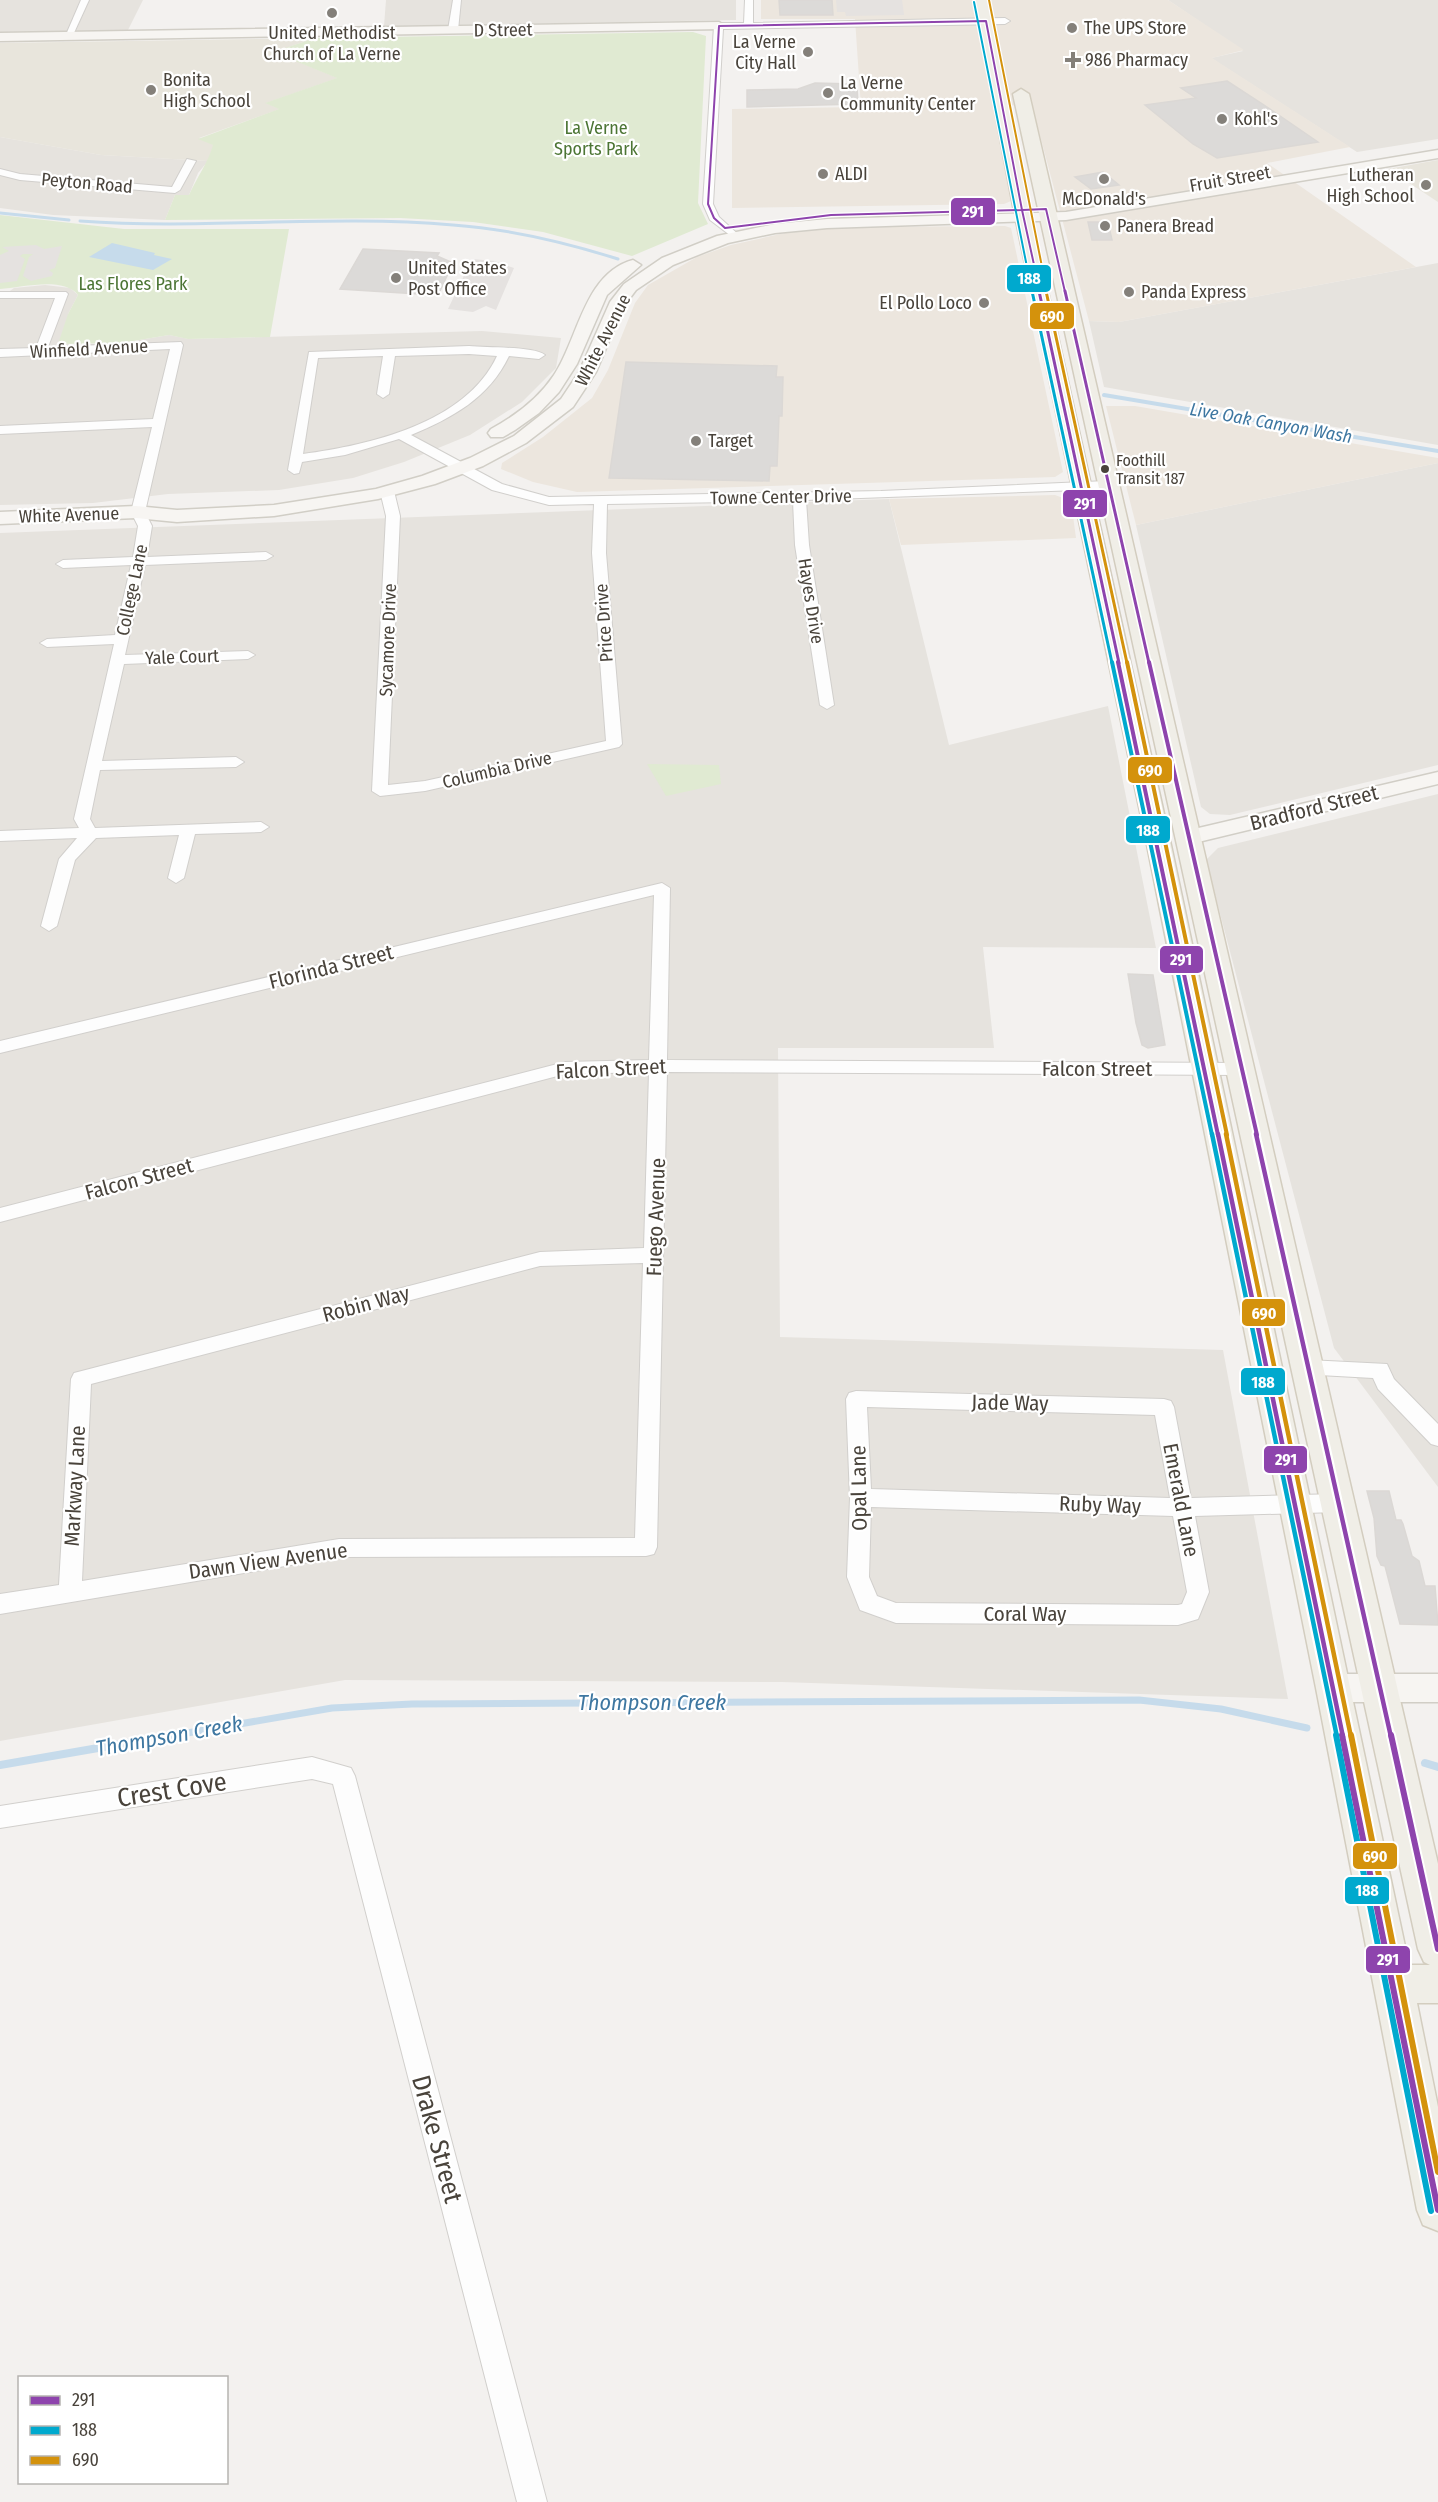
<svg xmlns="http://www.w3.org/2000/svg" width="1438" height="2502" viewBox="0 0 1438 2502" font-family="'Fira Sans Condensed',sans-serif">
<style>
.residential{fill:#e6e3de}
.commercial{fill:#ece6de}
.education{fill:#e8e5dc}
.green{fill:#e0ead2}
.parking{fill:#e5e2e0}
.water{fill:#c6dbeb}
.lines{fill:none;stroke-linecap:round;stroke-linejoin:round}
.stream-far3{stroke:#c6dbeb;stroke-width:3}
.stream-far2{stroke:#c6dbeb;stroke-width:4}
.stream-far1{stroke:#c6dbeb;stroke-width:7}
.stream{stroke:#c6dbeb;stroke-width:8}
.building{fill:#dcdad8;stroke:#dbd8d5;stroke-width:1.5}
.street-casing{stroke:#d1cfcc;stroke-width:2}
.secondary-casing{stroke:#d1cec6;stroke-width:3}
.primary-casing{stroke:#d3cdbf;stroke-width:3}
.street{fill:#fdfdfd;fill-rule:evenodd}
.secondary{fill:#f7f5f2;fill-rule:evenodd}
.primary{fill:#f0eee7;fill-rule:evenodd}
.bus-1-far4-casing{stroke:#fff;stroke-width:4.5}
.bus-1-far3-casing{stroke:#fff;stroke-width:6}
.bus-1-far2-casing{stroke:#fff;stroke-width:8}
.bus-1-far1-casing{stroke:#fff;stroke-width:9}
.bus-1-casing{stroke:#fff;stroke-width:10}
.bus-2-far4-casing{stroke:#fff;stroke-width:4.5}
.bus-2-far3-casing{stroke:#fff;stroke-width:6}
.bus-2-far2-casing{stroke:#fff;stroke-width:8}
.bus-2-far1-casing{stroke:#fff;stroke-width:9}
.bus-2-casing{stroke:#fff;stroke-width:10}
.bus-3-far4-casing{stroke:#fff;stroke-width:4.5}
.bus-3-far3-casing{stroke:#fff;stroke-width:6}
.bus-3-far2-casing{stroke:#fff;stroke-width:8}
.bus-3-far1-casing{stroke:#fff;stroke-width:9}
.bus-3-casing{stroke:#fff;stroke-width:10}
.bus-1-far4{stroke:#8e44ad;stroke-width:2}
.bus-1-far3{stroke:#8e44ad;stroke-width:3}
.bus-1-far2{stroke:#8e44ad;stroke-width:4}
.bus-1-far1{stroke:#8e44ad;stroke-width:4.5}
.bus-1{stroke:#8e44ad;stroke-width:6}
.bus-2-far4{stroke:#00a9ce;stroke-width:2}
.bus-2-far3{stroke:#00a9ce;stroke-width:3}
.bus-2-far2{stroke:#00a9ce;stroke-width:4}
.bus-2-far1{stroke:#00a9ce;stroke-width:4.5}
.bus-2{stroke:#00a9ce;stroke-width:6}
.bus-3-far4{stroke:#d4920c;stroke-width:2}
.bus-3-far3{stroke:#d4920c;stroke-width:3}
.bus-3-far2{stroke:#d4920c;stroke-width:4}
.bus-3-far1{stroke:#d4920c;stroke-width:4.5}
.bus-3{stroke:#d4920c;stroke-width:6}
.poi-dot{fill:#84807a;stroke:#fff;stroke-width:2}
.bus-dot{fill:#49433b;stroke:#fff;stroke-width:2}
.labels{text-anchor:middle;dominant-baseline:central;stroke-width:4.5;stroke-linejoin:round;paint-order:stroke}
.far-bus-label{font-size:16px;fill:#49433b;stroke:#fff;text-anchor:start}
.far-poi-label{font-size:18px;fill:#49433b;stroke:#fff;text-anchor:start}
.far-street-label{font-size:18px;fill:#49433b;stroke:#fff}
.far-park-label{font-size:18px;fill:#4c7534;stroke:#fff}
.far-water-label{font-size:18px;font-style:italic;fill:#3e77a1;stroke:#fff}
.street-label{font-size:21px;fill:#49433b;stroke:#fff}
.water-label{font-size:22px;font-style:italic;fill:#3e77a1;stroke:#fff}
.near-street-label{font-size:26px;fill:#49433b;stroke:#fff}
.line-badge{stroke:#fff;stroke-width:2}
.badge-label{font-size:16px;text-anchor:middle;font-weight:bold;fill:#fff}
</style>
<rect width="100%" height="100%" fill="#f3f1ef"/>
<g class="residential">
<polygon points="0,0 143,0 128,30 0,32"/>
<polygon points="386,0 736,0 736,20 384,26"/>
<polygon points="1168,0 1438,0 1438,139 1357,152 1211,58 1243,51"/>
<polygon points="0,137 101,155 208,161 198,173 189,195 175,195 165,220 53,215 0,208"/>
<polygon points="1438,263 1438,445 1104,387 1089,321 1119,322"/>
<polygon points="45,285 70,288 78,295 68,314 69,345 121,343 169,335 189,339 482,331 561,338 556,368 522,402 470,435 404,462 353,478 279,490 168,494 93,503 0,505 0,298 14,288"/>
<polygon points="1438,463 1438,765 1230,815 1210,814 1201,807 1136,525"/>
<polygon points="889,499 949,745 1108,706 1156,948 983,947 994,1048 778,1048 780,1337 1223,1350 1288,1699 782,1682 345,1680 0,1741 0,533"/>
<polygon points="1438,794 1438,1487 1334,1348 1206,860 1218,848"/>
</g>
<g class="commercial">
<polygon points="761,0 1168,0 1244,50 1212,58 1350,147 1267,163 1416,267 1119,322 1089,321 1032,105 993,106 1011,201 1004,204 732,208 732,109 861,107 855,19 761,19"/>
<polygon points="1005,226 1011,228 1063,472 1055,477 577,492 533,482 501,469 502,463 543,437 592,398 608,370 635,303 648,285 697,257 731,245 794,231 839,227"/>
<polygon points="1106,406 1135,406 1438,458 1438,463 1136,525"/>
<polygon points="1055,495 1071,501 1076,538 901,545 889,499"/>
</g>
<g class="education">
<polygon points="315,38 274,52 338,78 266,103 280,109 199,138 214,145 208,161 101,155 0,137 0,43"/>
<polygon points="1438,160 1438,202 1388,169"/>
</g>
<g class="green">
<path d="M693 32 706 36 698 203 708 224 632 256 543 232 473 222 400 218 165 220 175 195H189C197 177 208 163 213 145L198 139 279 109 265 103 337 78 273 52 315 38Z"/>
<path d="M0 215 124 229H289L270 337 188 339 169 335 121 343 60 344 59 341 68 314 78 295C63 276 21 288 0 289Z"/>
<polygon points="647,764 719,765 721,784 666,796"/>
</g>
<g class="parking">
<polygon points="836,0 902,0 904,15 846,16 845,12 837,12"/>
<polygon points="36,245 44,249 62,246 55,268 49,270 53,273 52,276 31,281 23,276 29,257 33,254 23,254 20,256 25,259 17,281 0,283 0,255 9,251 2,247"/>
<polygon points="472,259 494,261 514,268 496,310 486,306 473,312 448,309"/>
</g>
<polygon class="water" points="112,243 155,253 154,255 172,259 153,270 89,257"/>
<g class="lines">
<g class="stream-far3">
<polyline points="0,213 69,220"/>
<path d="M80 221C204 230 329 214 453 225 510 229 564 242 618 259"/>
</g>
<polyline class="stream-far2" points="1104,395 1438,451"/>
<polyline class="stream-far1" points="164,1737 332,1708 412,1704 1139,1700 1221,1709 1307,1728"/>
<g class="stream">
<polyline points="1425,1763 1438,1767"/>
<polyline points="0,1765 173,1735"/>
</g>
</g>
<g class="building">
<polygon points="779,0 832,0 833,15 780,15"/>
<polygon points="1227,81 1261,103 1318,142 1217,158 1193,144 1145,105 1196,98 1181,88"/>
<polygon points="815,83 853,84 853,87 857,87 858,104 747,107 747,90 798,89"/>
<polygon points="1103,172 1119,185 1091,189 1075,177"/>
<polygon points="1088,222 1108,222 1112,240 1092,240"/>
<polygon points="363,249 439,253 437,256 453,263 440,291 420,290 418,294 340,289"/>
<polygon points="626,362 777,366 776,377 783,377 782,416 779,416 777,466 770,466 769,481 609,478"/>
<polygon points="1128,974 1153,975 1165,1045 1148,1048 1142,1045 1136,1023"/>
<polygon points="1367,1491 1389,1491 1396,1520 1401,1520 1403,1524 1412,1556 1419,1561 1425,1586 1435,1586 1438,1625 1400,1624 1385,1566 1381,1565 1377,1556 1374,1518"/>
</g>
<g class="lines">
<defs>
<g id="street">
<polygon points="81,0 89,0 73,35 65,37"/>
<polygon points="453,0 461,0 458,30 453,33 448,30"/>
<polygon points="745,0 753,0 753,23 1005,18 1010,21 1005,24 723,29 713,204 719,217 740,236 735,239 710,220 703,204 714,26 719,23 744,23"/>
<polygon points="187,159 196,161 180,190 175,193 20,180 0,175 0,169 20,174 172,187"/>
<polygon points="0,292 66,292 68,294 48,347 181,342 183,345 145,512 152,526 147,557 266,552 273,556 266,560 145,565 125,655 248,651 255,655 248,659 124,664 102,761 236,757 244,762 236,767 100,770 90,819 95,828 261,822 269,827 261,832 195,834 184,878 176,883 168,878 179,835 96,838 75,860 57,926 49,931 41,926 59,859 77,838 0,841 0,831 79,828 74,819 114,644 47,647 40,643 47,639 115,635 131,565 63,568 56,564 63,560 133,557 138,526 131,512 152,427 0,434 0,426 153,419 170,349 0,357 0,349 36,348 55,298 0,298"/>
<path d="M469 346C486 348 534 346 545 355L539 359 509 356C489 398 452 418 411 435L502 484 549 497 881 491 1107 481 1114 485 1107 489 806 500 809 545 834 705 827 709 820 705 795 545 793 501 607 504 606 553 622 744 619 747 425 791 380 796 372 791 386 516 380 491 387 487 394 491 400 516 388 785 425 781 606 741 592 553 594 504 549 505 492 490 399 439 345 455 302 462 299 473 294 474 288 470 309 352ZM469 354 497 356C466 423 370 445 303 454L318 358 383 356 377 394 383 398 389 394 395 356Z"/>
<path d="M662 883 670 888 667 1060 1240 1063 1246 1065 1249 1069 1246 1073 1240 1075 667 1072 657 1547 654 1554 646 1556 339 1557 0 1614V1594L59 1585 71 1379 74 1373 540 1252 644 1248 649 1072 565 1074 0 1222V1208L565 1062 649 1060 654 895 0 1053V1041ZM643 1263 635 1538 339 1539 82 1581 91 1384 540 1266Z"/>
<polygon points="1308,1360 1387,1364 1394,1379 1438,1424 1438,1446 1431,1444 1378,1389 1373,1378 1301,1374 1298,1368 1301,1362"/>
<path d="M856 1391 1164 1399 1171 1401 1174 1407 1191 1498 1338 1494 1346 1497 1349 1503 1346 1509 1338 1512 1195 1516 1209 1592 1198 1619 1178 1625 896 1623 860 1610 847 1577 850 1498 846 1399 849 1393ZM867 1407 1155 1415 1170 1498 871 1489ZM871 1507 1173 1516 1187 1592 1182 1604 1178 1605 896 1603 877 1596 869 1577Z"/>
<polygon points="312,1757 351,1768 355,1776 547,2502 517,2502 333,1784 312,1779 0,1828 0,1806"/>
</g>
<g id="secondary">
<polygon points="719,22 725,26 723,29 0,41 0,33"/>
<polygon points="1438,150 1438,158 1066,220 827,228 775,233 728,243 673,265 636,290 624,306 596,372 573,407 526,443 483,466 435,484 378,499 274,516 177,522 136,518 0,524 0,512 136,506 177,510 274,505 376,489 422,476 470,458 514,436 561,399 579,372 610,302 624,284 662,258 717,236 775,224 827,219 1066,212"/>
<path d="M633 260 641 265 607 295 577 364 559 392 539 413 515 430 503 437H491L488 433 491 429C515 416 538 399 554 375 578 340 584 273 633 260Z"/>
<polygon points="1438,772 1438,784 1190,844 1182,842 1179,837 1182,832 1190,830"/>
<polygon points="1334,1674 1438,1674 1438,1702 1334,1702 1323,1698 1318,1688 1323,1678"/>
</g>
<polygon id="primary" points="974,0 988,0 1030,211 1171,845 1409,1965 1430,1965 1424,1962 1418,1949 1013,94 1021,89 1029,94 1438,1864 1438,2003 1417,2003 1438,2107 1438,2231 1423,2225 1417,2210 1316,1688 1147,845 1014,211"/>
</defs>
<use href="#street" class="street-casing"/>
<use href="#secondary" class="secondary-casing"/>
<use href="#primary" class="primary-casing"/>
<use href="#street" class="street"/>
<use href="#secondary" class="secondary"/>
<use href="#primary" class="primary"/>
<defs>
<g id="bus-1-far4">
<polygon points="986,21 1022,210 831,215 725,228 714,218 708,204 719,26"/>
<polyline points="1022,210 1040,292"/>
<polyline points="1022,210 1046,209 1065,292"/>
</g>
<g id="bus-1-far3">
<polyline points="1039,291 1119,663"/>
<polyline points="1065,291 1149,663"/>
</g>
<g id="bus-1-far2">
<polyline points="1118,662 1218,1135"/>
<polyline points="1149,662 1257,1135"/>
</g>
<g id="bus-1-far1">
<polyline points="1218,1134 1343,1737"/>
<polyline points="1256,1134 1391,1737"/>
</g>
<g id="bus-1">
<polyline points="1342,1735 1438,2210"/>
<polyline points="1391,1735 1438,1949"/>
</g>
<polyline id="bus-2-far4" points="974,2 1032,292"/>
<polyline id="bus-2-far3" points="1032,291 1112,663"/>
<polyline id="bus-2-far2" points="1112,662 1212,1135"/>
<polyline id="bus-2-far1" points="1212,1134 1337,1737"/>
<polyline id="bus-2" points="1336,1735 1431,2211"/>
<polyline id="bus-3-far4" points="989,0 1047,292"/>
<polyline id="bus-3-far3" points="1046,291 1127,663"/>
<polyline id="bus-3-far2" points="1127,662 1227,1135"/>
<polyline id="bus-3-far1" points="1226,1134 1351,1737"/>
<polyline id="bus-3" points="1351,1735 1438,2172"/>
</defs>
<use href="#bus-1-far4" class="bus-1-far4-casing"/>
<use href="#bus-1-far3" class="bus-1-far3-casing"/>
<use href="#bus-1-far2" class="bus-1-far2-casing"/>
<use href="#bus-1-far1" class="bus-1-far1-casing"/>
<use href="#bus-1" class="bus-1-casing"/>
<use href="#bus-2-far4" class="bus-2-far4-casing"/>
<use href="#bus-2-far3" class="bus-2-far3-casing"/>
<use href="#bus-2-far2" class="bus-2-far2-casing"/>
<use href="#bus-2-far1" class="bus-2-far1-casing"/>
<use href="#bus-2" class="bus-2-casing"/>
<use href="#bus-3-far4" class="bus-3-far4-casing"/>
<use href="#bus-3-far3" class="bus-3-far3-casing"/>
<use href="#bus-3-far2" class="bus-3-far2-casing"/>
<use href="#bus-3-far1" class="bus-3-far1-casing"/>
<use href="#bus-3" class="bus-3-casing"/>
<use href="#bus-1-far4" class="bus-1-far4"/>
<use href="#bus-1-far3" class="bus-1-far3"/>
<use href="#bus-1-far2" class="bus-1-far2"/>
<use href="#bus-1-far1" class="bus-1-far1"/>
<use href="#bus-1" class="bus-1"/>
<use href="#bus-2-far4" class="bus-2-far4"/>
<use href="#bus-2-far3" class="bus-2-far3"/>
<use href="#bus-2-far2" class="bus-2-far2"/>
<use href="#bus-2-far1" class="bus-2-far1"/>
<use href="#bus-2" class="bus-2"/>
<use href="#bus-3-far4" class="bus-3-far4"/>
<use href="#bus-3-far3" class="bus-3-far3"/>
<use href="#bus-3-far2" class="bus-3-far2"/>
<use href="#bus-3-far1" class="bus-3-far1"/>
<use href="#bus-3" class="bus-3"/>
</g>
<g class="poi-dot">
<circle cx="332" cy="13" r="6"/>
<circle cx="1072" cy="28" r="6"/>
<circle cx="808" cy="52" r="6"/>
<path d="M1070 51h6v6h6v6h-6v6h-6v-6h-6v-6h6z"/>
<circle cx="151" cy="90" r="6"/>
<circle cx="828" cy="93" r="6"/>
<circle cx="1222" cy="119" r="6"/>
<circle cx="823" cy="174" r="6"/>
<circle cx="1104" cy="179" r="6"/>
<circle cx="1426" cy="185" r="6"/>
<circle cx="1105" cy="226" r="6"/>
<circle cx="396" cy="278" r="6"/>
<circle cx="1129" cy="292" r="6"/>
<circle cx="984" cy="303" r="6"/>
<circle cx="696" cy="441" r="6"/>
</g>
<circle class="bus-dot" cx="1105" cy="469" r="5"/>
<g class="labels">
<g class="far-bus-label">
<text x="1116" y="460">Foothill<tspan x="1116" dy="18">Transit 187</tspan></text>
</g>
<g class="far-poi-label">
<text x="1084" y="28">The UPS Store</text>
<text x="332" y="33" text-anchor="middle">United Methodist<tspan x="332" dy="21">Church of La Verne</tspan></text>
<text x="796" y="42" text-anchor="end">La Verne<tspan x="796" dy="21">City Hall</tspan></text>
<text x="1085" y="60">986 Pharmacy</text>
<text x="163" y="80">Bonita<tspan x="163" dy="21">High School</tspan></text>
<text x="840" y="83">La Verne<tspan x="840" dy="21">Community Center</tspan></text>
<text x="1234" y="119">Kohl's</text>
<text x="835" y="174">ALDI</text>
<text x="1414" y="175" text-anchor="end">Lutheran<tspan x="1414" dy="21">High School</tspan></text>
<text x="1104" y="199" text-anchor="middle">McDonald's</text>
<text x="1117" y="226">Panera Bread</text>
<text x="408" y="268">United States<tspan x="408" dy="21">Post Office</tspan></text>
<text x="1141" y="292">Panda Express</text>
<text x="972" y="303" text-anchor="end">El Pollo Loco</text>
<text x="708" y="441">Target</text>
</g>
<g class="far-street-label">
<text transform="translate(503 30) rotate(-1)">D Street</text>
<text transform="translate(1230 179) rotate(-10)">Fruit Street</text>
<text transform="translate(87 183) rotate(5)">Peyton Road</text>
<text transform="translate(603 340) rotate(-63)">White Avenue</text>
<text transform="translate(89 349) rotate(-3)">Winfield Avenue</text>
<text transform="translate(781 497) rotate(-1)">Towne Center Drive</text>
<text transform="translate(69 515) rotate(-2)">White Avenue</text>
<text transform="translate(132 590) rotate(-78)">College Lane</text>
<text transform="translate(811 601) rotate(81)">Hayes Drive</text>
<text transform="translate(604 623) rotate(-94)">Price Drive</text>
<text transform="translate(388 640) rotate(-88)">Sycamore Drive</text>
<text transform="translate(182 657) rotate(-2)">Yale Court</text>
<text transform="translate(497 770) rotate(-13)">Columbia Drive</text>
</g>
<g class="far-park-label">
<text x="596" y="128">La Verne<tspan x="596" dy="21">Sports Park</tspan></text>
<text x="133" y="284">Las Flores Park</text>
</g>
<g class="far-water-label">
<text transform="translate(1271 423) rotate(10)">Live Oak Canyon Wash</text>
</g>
<g class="street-label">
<text transform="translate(1314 808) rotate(-14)">Bradford Street</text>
<text transform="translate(331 967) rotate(-14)">Florinda Street</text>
<text transform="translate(611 1069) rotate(-3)">Falcon Street</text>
<text x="1097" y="1069">Falcon Street</text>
<text transform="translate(139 1179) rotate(-15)">Falcon Street</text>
<text transform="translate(656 1217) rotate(-88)">Fuego Avenue</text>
<text transform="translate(366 1304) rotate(-15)">Robin Way</text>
<text transform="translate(1010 1403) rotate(1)">Jade Way</text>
<text transform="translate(75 1486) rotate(-87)">Markway Lane</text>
<text transform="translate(859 1488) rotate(-91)">Opal Lane</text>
<text transform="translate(1181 1500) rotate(79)">Emerald Lane</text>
<text transform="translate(1100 1505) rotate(2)">Ruby Way</text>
<text transform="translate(268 1561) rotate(-8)">Dawn View Avenue</text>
<text x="1025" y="1614">Coral Way</text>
</g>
<g class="water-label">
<text x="652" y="1702">Thompson Creek</text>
<text transform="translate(169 1736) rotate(-10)">Thompson Creek</text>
</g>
<g class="near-street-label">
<text transform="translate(172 1790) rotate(-9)">Crest Cove</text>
<text transform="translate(437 2139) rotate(75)">Drake Street</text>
</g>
</g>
<g class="line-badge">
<rect x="950" y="197" width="46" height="29" rx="6" fill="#8e44ad"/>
<rect x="1006" y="264" width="46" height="29" rx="6" fill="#00a9ce"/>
<rect x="1029" y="302" width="46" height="28" rx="6" fill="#d4920c"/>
<rect x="1062" y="489" width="46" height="29" rx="6" fill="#8e44ad"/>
<rect x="1127" y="756" width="46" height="28" rx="6" fill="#d4920c"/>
<rect x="1125" y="815" width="46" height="29" rx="6" fill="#00a9ce"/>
<rect x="1159" y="945" width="45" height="29" rx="6" fill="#8e44ad"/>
<rect x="1241" y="1298" width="45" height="29" rx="6" fill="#d4920c"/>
<rect x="1240" y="1367" width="46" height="29" rx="6" fill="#00a9ce"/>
<rect x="1263" y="1445" width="45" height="29" rx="6" fill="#8e44ad"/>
<rect x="1352" y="1842" width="46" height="28" rx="6" fill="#d4920c"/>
<rect x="1344" y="1876" width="46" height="29" rx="6" fill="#00a9ce"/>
<rect x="1365" y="1945" width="46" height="29" rx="6" fill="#8e44ad"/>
</g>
<g class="badge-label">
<text x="973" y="217">291</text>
<text x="1029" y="284">188</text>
<text x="1052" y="322">690</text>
<text x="1085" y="509">291</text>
<text x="1150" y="776">690</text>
<text x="1148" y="836">188</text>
<text x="1181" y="965">291</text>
<text x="1264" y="1319">690</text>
<text x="1263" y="1388">188</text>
<text x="1286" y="1465">291</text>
<text x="1375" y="1862">690</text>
<text x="1367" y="1896">188</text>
<text x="1388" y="1965">291</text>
</g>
<rect x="18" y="2376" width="210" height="108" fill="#ffffff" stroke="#b6b4b1" stroke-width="1.5"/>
<rect x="30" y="2396" width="30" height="9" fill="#8e44ad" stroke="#b6b4b1" stroke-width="1.5"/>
<text x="72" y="2406" font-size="18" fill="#49433b">291</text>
<rect x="30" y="2426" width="30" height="9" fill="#00a9ce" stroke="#b6b4b1" stroke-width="1.5"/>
<text x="72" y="2436" font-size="18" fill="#49433b">188</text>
<rect x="30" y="2456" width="30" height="9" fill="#d4920c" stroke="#b6b4b1" stroke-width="1.5"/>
<text x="72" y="2466" font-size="18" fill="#49433b">690</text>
</svg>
